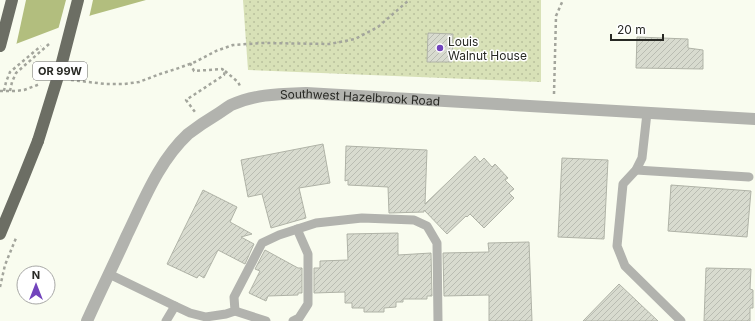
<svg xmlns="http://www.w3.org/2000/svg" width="755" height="321" viewBox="0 0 755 321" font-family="Inter,sans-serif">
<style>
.park{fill:url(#park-dots)}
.water{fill:#b2be7e}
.pier{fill:#f9fcef}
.building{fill:url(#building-hatch);stroke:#b0b3a7}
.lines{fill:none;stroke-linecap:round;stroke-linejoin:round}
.path{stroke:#a3a59c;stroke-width:2.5;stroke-dasharray:3 3;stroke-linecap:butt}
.service{stroke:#b2b3ae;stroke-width:9}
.tertiary{stroke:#b2b3ae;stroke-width:12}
.trunk{stroke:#6c6e64;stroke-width:12}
.trunk-bridge{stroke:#6c6e64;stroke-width:12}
.poi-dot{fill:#7244bc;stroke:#fff;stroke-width:1.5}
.labels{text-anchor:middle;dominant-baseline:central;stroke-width:3;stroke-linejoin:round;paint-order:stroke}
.shield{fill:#fff;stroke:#686966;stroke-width:1}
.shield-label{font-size:11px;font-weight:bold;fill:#282924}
.poi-label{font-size:12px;fill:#282924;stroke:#fff;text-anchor:start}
.street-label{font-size:12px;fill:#282924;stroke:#fff}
</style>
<defs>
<pattern id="park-dots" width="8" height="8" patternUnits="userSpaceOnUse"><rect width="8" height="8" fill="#d8e1b7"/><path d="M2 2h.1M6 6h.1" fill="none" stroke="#b9c19d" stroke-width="1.8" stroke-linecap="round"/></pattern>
<pattern id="building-hatch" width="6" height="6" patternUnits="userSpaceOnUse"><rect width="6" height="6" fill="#d8dbcf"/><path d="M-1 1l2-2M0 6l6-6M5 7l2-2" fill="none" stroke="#b9bcb2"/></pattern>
</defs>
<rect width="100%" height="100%" fill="#f9fcef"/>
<polygon class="park" points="243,0 541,0 541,82 248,70"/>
<polygon class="water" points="0,0 146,0 92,15 0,50"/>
<g class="pier">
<polygon points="0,0 26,0 16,46 0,52"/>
<polygon points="66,0 93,0 89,18 58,30"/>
</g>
<g class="building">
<polygon points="428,33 453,34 452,62 427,62"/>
<polygon points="637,37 688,39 688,48 703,50 703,69 636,68"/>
<polygon points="323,144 330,183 299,188 306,218 271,228 262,194 248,197 241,160"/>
<polygon points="346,146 427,150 425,204 475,156 480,162 484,158 492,167 495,164 508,178 505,180 514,189 509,193 514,198 484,228 470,214 467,217 466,216 447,234 424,210 424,212 389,213 388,187 348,185 348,180 345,181"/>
<polygon points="562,158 608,160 604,239 558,237"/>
<polygon points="671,185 751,191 747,237 668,231"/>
<polygon points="203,190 237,207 230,222 252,234 241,237 254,244 245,264 218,250 204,278 199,275 197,278 167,264"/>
<polygon points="398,233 398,255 431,253 432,296 427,296 427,299 403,299 403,302 396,302 396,307 384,308 384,312 364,312 364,308 352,308 352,303 345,303 345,292 314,293 314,268 320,268 320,261 348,260 347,234"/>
<polygon points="529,242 532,321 489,321 489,295 444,296 443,253 489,252 488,243"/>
<polygon points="265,250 298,268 302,268 302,293 298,293 298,295 268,296 266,301 249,293 260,271 255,269"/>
<polygon points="706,268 751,269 750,289 753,290 753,308 750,308 750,321 704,321"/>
<polygon points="619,284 658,321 583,321"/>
</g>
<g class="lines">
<g class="path">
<polyline points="190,63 194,71 222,69 225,71 224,75 186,100 195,112"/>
<polyline points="225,71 238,82 240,86"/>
<polyline points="71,80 106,84 124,84 139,82 160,74 176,69 195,62 216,51 233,45 263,43 330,44 355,39 378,27 409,0"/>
<polyline points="0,91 15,91 24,90 40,84"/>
<polyline points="4,91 6,82 10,72 41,46"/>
<polyline points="10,91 12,82 16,73 49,44"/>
<polyline points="554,94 556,16 563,0"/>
<polyline points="0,287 5,265 16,238"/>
</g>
<g class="service">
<polyline points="647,113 642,158 636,170 623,184 617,246 625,266 681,321"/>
<polyline points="636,170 749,177"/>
<polyline points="109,274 175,306 190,313 206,317 226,314 235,311 234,297 262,243 279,235 316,223 362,218 414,220 427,226 437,243 438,321"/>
<polyline points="235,311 266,321"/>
<polyline points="166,321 175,306"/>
<polyline points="293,321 299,318 308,304 308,254 297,229"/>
</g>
<path class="tertiary" id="s1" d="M87 321C100 292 114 264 127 235 144 200 159 161 188 134 197 127 206 121 216 115 221 112 226 108 231 105 255 94 280 94 306 93L755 119"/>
<g class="trunk">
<polyline points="0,46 12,0"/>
<polyline points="0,234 22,181 38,141"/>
</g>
<polyline class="trunk-bridge" points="38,141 60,70 78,0"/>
</g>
<circle class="poi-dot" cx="440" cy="48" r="4"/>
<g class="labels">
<rect class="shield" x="33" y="62" width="54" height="18" rx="3"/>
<g class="shield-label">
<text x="60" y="71">OR 99W</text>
</g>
<g class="poi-label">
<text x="448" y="41">Louis<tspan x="448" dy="14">Walnut House</tspan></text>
</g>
<g class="street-label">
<text stroke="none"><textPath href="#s1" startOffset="396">Southwest Hazelbrook Road</textPath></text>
</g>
</g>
<g transform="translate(36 285)"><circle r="19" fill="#ffffff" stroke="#a9a9a7"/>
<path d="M0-3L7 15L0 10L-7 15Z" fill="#7244bc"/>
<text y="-6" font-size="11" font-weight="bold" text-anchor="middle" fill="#282924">N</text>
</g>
<path d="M611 34v6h52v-6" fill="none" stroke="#282924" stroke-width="2"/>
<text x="617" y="34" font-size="12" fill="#282924" stroke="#ffffff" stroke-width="3" paint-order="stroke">20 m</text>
</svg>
